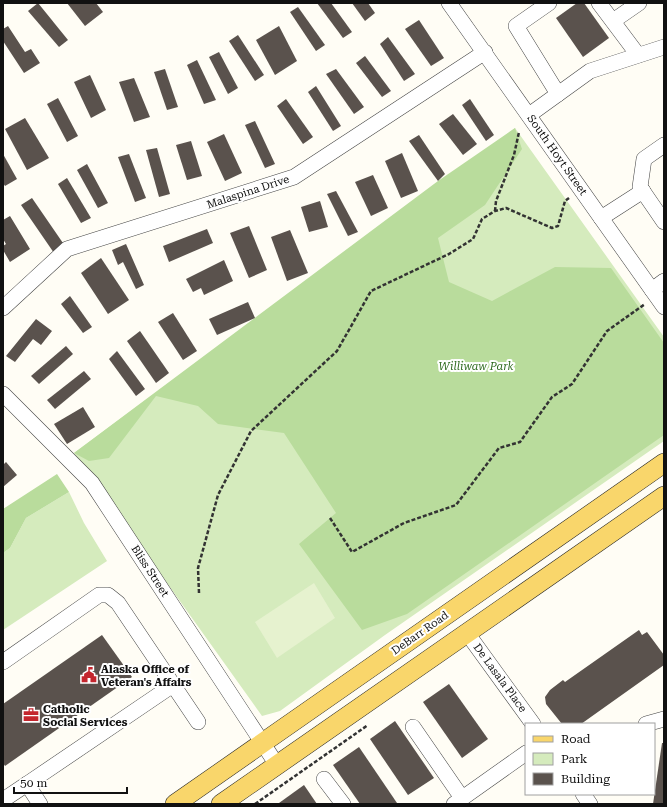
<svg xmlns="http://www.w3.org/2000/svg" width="667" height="807" viewBox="0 0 667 807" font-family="'Roboto Serif',serif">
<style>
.green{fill:#d5ebbd}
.forest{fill:#b9dc9c}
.pitch{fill:#e6f2cf}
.building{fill:#5a524d}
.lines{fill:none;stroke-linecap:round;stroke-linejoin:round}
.minor-casing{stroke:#444;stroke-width:16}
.major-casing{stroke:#222;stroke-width:20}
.path{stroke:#333;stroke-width:2.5;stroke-dasharray:4 2;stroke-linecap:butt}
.minor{stroke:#fff;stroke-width:15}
.major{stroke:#f9d66b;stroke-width:19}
.labels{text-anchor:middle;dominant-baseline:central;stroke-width:4;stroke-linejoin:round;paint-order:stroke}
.street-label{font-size:11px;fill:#111;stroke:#fff}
.park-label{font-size:11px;font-style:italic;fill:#2f6b1f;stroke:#fff}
.poi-label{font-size:11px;font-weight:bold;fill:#111;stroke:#fff;text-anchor:start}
</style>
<rect width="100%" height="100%" fill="#fffdf5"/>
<g class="green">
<polygon points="515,128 664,337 664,441 385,635 280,711 262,716 74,453"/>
<polygon points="69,492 84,523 107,561 3,630 3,553 10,548 26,518"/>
</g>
<g class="forest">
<polygon points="515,128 522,149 485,205 438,238 449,282 492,301 555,267 611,268 664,343 664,435 407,614 362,630 299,544 336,513 284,433 218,424 198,406 156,396 109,458 89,461 74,453 438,181"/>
<polygon points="57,474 69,492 26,518 10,548 3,553 3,509"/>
</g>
<polygon class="pitch" points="314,583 335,618 277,658 255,622"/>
<g class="building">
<polygon points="38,3 68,40 59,47 28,11"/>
<polygon points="67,3 96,3 103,12 85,26"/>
<polygon points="317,3 331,3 352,32 343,38"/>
<polygon points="352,3 368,3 375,13 365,21"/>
<polygon points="577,3 584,3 609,38 583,57 556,18"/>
<polygon points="298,7 325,45 316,51 290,12"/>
<polygon points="419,20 444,58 431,66 405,29"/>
<polygon points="8,26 25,52 31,49 40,63 24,73 3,41 3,29"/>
<polygon points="279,26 297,61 275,75 256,40"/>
<polygon points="238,35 264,75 255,81 229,41"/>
<polygon points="388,37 415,74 404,81 380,44"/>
<polygon points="219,52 238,88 228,94 209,57"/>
<polygon points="365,56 391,91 382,97 356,63"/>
<polygon points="197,60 216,100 204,104 187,65"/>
<polygon points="165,69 178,107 167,110 154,72"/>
<polygon points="336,69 364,107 354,114 326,74"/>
<polygon points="90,75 106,110 91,118 74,82"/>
<polygon points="134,78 150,117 134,122 119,82"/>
<polygon points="316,86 341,126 333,131 308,92"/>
<polygon points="58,98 78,136 67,142 47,104"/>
<polygon points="286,99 313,137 303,144 277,106"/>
<polygon points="470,99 494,135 486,141 462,105"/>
<polygon points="453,114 477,144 463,155 439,124"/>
<polygon points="25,118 49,158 27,170 5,129"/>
<polygon points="255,121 275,164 265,168 245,125"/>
<polygon points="224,134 242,173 225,181 207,142"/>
<polygon points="419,135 445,174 438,181 409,141"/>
<polygon points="191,141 202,176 187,180 176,145"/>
<polygon points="157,148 170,194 159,197 146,150"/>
<polygon points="402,153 418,191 401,198 385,161"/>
<polygon points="3,154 17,179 5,186 3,183"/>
<polygon points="129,154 146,198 135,202 118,157"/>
<polygon points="87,164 108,203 98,208 77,170"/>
<polygon points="373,175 388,208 371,216 355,182"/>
<polygon points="67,178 91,218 81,223 58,184"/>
<polygon points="336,191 358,232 348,236 327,194"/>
<polygon points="32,198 65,246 54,253 21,205"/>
<polygon points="320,201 328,227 309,232 301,207"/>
<polygon points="10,216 30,249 10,262 3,250 3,246 6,244 3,239 3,220"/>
<polygon points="249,226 267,270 249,278 230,233"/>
<polygon points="207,229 213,243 169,262 163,246"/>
<polygon points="290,230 308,273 287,281 271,237"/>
<polygon points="126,244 144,285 136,289 123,262 118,265 112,250"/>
<polygon points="101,258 129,300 108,314 81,273"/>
<polygon points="224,260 233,281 204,295 201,288 193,292 186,279"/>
<polygon points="70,296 92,327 83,333 61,304"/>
<polygon points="248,302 255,318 217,335 209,319"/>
<polygon points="173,313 197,351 183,360 158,322"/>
<polygon points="36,319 52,331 41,345 33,339 15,362 6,356"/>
<polygon points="140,331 169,373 156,383 127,341"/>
<polygon points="66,346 73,354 39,384 31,376"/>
<polygon points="117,351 145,389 136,396 109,359"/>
<polygon points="84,371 91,379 55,409 47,400"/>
<polygon points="83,407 95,427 67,444 54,424"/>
<polygon points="6,462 17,475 3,487 3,465"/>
<polygon points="639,630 642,635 647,632 664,655 664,665 581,724 562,724 546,704 545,697 550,690 563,680 565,682"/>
<polygon points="102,635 132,677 5,766 3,763 3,704"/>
<polygon points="449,684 488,739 462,758 423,702"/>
<polygon points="395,721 434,778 408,795 370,739"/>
<polygon points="662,743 664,743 664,804 653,804"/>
<polygon points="359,747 397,803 396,804 360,804 333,765"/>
<polygon points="304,785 317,804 280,804 279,803"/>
</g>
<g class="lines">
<defs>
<g id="minor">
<polyline points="449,3 664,307"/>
<polyline points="549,3 516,26 558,94"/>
<polyline points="599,3 638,55"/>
<polyline points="613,21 639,3"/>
<polyline points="529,115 590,71 664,47"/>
<polyline points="664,145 644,159 640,187 664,222"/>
<polyline points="601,218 643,191"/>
<polyline points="652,290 664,281"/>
<polyline points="3,308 67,249 294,177 485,52"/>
<polyline points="3,394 92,483 277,765"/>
<polyline points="467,633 533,724"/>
<polyline points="3,662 99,595 108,595 118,603 198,722"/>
<polyline points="646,724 664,719"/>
<polyline points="413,727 462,798"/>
<polyline points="324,779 343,804"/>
<polyline points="583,794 590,804"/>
<polyline points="3,800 27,784"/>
<polyline points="40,804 27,784 173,685"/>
<polyline points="454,804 526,753"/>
</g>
<g id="major">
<polyline points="175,804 664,463"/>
<polyline points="221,804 664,496"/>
</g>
</defs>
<use href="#minor" class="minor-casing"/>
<use href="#major" class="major-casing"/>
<g class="path">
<polyline points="495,211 496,201 514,155 519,132"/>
<polyline points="330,518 352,552 404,523 456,505 499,448 520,442 552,397 572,384 607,331 645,304"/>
<polyline points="199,593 198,568 218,495 251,431 337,351 371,291 449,254 473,239 482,219 495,211 506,208 552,228 558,226 565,201 569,198"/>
<polyline points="255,804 368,725"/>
</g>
<use href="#minor" class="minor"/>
<use href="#major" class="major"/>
</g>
<defs>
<symbol id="civic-bare" viewBox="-9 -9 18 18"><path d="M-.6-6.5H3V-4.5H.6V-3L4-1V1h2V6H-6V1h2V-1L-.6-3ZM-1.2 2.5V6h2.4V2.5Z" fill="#c4262e" stroke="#fff" stroke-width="2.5" paint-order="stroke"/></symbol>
<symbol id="office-bare" viewBox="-9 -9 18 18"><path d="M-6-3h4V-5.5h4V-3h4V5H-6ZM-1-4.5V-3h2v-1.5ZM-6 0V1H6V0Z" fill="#c4262e" stroke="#fff" stroke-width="2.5" paint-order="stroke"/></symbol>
</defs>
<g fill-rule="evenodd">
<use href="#civic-bare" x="78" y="664" width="22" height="22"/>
<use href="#office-bare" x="20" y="704" width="22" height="22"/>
</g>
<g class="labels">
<g class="street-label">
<text transform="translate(557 155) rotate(55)">South Hoyt Street</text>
<text transform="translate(248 192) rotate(-18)">Malaspina Drive</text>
<text transform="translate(150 571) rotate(57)">Bliss Street</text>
<text transform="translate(420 633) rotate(-35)">DeBarr Road</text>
<text transform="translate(500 678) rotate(54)">De Lasala Place</text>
</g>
<g class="park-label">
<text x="476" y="366">Williwaw Park</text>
</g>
<g class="poi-label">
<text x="101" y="669">Alaska Office of<tspan x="101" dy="13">Veteran's Affairs</tspan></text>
<text x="43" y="709">Catholic<tspan x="43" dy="13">Social Services</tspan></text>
</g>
</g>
<rect width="667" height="807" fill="none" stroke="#111111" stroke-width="8"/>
<rect x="525" y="723" width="130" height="72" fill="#ffffff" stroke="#a0a0a0"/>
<rect x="533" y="736" width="20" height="6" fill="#f9d66b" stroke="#a0a0a0"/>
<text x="561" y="743" font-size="12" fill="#111111">Road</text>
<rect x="533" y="753" width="20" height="12" fill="#d5ebbd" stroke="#a0a0a0"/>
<text x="561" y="763" font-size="12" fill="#111111">Park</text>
<rect x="533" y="773" width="20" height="12" fill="#5a524d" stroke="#a0a0a0"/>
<text x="561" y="783" font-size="12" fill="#111111">Building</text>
<path d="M14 787v6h113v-6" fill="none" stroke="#111111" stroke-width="2"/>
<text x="20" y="787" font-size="12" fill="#111111" stroke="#ffffff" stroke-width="3" paint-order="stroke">50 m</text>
</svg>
